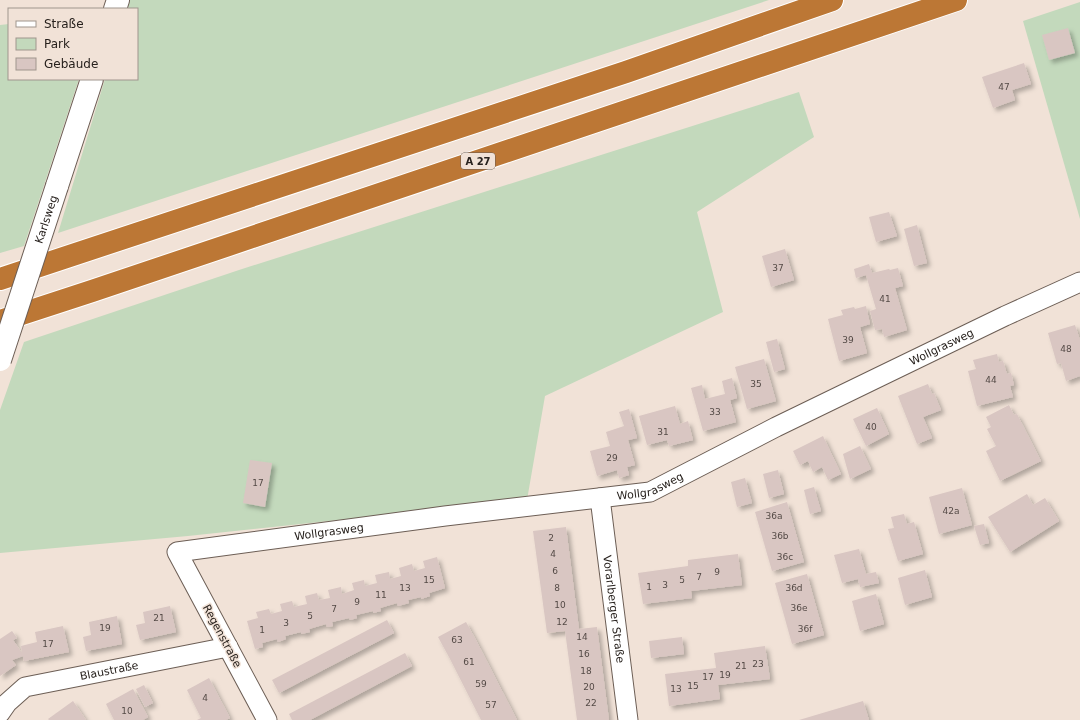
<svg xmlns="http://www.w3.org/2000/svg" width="1080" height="720" viewBox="0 0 1080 720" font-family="'DejaVu Sans',sans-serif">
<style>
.green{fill:#c3d9bc}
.building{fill:#d9c6c2;filter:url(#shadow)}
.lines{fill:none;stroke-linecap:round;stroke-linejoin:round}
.minor-casing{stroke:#6c5e55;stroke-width:21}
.tertiary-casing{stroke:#6c5e55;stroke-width:24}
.motorway-casing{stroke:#fff;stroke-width:24}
.minor{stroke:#fff;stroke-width:19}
.tertiary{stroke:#fff;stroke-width:22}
.motorway{stroke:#bc7735;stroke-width:22}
.tertiary-bridge-casing{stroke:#6c5e55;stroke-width:24;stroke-linecap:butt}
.tertiary-bridge{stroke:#fff;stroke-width:22}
.labels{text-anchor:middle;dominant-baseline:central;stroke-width:3;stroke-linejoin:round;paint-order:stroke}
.number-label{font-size:9px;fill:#544a46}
.shield{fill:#f1e2d7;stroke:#645b55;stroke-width:1}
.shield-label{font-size:10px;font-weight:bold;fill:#27211d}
.street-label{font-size:11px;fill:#27211d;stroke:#f1e2d7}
</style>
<defs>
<filter id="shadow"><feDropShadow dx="3.5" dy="3.5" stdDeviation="2" flood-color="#0004"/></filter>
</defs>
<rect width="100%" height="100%" fill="#f1e2d7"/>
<g class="green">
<polygon points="130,0 769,0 58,233 105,79 137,79 137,9 127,9"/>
<polygon points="1080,2 1080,219 1023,21"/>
<polygon points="9,24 9,79 79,79 24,246 0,253 0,25"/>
<polygon points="799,92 814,137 697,212 723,312 545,396 527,500 188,536 0,553 0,410 24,342 239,270"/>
</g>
<g class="building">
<polygon points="1068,28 1075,53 1049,60 1042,35"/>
<polygon points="1024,63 1031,84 1012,90 1015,100 993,108 982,77"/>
<polygon points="889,212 897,236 876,242 869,217"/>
<polygon points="917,225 927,263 914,266 904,229"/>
<polygon points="785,249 794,280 771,287 762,256"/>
<polygon points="869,264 872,273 889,269 890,270 898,268 903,286 895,288 907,330 884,337 882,329 875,330 870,311 876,309 866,275 856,278 854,269"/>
<polygon points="866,306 870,324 860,327 867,353 839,361 828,319 843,315 841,310 854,307 855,309"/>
<polygon points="1075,325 1080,340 1080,376 1066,381 1061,363 1057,364 1048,333"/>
<polygon points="777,339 785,369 774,372 766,342"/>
<polygon points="997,354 999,362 1003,361 1007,374 1011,373 1014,385 1010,386 1013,397 977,406 968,371 976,369 973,360"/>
<polygon points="764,359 776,401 747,409 735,367"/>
<polygon points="732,378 737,398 730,400 736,422 703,431 691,388 702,385 705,399 725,394 722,381"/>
<polygon points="928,384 932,394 934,393 941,410 923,417 932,438 917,444 898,396"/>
<polygon points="1009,405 1014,415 1017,414 1041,461 1000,481 986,451 996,446 987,429 991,427 986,417"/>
<polygon points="675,406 680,424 688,421 693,440 669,446 667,440 647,445 639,416"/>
<polygon points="877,408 889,434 866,446 853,419"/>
<polygon points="629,409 637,438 628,440 635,465 627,467 629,475 619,478 617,470 597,476 590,451 610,446 606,432 624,426 619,412"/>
<polygon points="823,436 841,474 828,480 822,467 813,472 808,461 800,465 793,451"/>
<polygon points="860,446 871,469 850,479 843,454"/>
<polygon points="250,460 272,463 265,507 243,503"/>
<polygon points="778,470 784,494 769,498 763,474"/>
<polygon points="745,478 752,503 737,507 731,482"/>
<polygon points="814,487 821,511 810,514 804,490"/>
<polygon points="962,488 972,525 939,534 929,497"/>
<polygon points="1027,494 1033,505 1045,498 1059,521 1010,552 988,517"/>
<polygon points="787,502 804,562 772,571 755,512"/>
<polygon points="904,514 907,524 914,522 923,554 898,561 888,529 894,528 891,517"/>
<polygon points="984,524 989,543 980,545 974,526"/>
<polygon points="566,527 579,629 597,627 609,720 577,720 565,631 547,633 533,531"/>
<polygon points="859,549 866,574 876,572 879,583 860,587 858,579 842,583 834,555"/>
<polygon points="738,554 742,585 691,591 692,598 643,604 638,573 688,566 688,560"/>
<polygon points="437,557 445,588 429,593 430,596 421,599 421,597 408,600 409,603 398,606 397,603 380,608 381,611 373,613 373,611 356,615 357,618 350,620 349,618 332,622 333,626 327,627 326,624 309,629 310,632 301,634 301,632 285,636 286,639 278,642 277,639 262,643 263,647 255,649 247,621 258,618 256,612 269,609 271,614 282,611 280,604 292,601 294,607 307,604 305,596 317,593 319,600 330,598 328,590 341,587 342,594 354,590 352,583 364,580 365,586 377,583 375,575 389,572 390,579 401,576 399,568 412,564 414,571 425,568 423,561"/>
<polygon points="925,570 932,597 905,605 898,578"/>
<polygon points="807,574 824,635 792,644 775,583"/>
<polygon points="876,594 884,624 860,631 852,601"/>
<polygon points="170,606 176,632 140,640 136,625 145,623 143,612"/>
<polygon points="117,616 122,644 86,651 83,637 91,635 89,622"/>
<polygon points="387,620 394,633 279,693 272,680"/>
<polygon points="466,622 477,642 517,720 481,720 449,657 438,637"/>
<polygon points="63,626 69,652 24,661 23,656 12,660 16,665 0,676 0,639 12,631 17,638 13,640 22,653 21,646 37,642 35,632"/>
<polygon points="682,637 684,654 651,658 649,641"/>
<polygon points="765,646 770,679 718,685 720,699 669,706 665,674 716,668 714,653"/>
<polygon points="405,653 412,666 310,720 292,720 289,714"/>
<polygon points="209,678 230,718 226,720 197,720 201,718 187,690"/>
<polygon points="144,685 153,703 145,707 136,689"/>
<polygon points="133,689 148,717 143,720 114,720 106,704"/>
<polygon points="73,701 86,720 49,720 48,719"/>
<polygon points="863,701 869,720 799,720"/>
</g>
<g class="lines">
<defs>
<g id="minor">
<path id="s1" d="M600 498 628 720"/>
<path id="s2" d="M0 713 7 703 25 687 228 647"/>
<path id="s3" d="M267 720 177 552 445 516 650 492 776 427 879 377 1005 316 1080 282"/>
</g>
<g id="tertiary">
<polyline points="115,9 118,0"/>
<polyline points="57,186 92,79"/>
</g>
<g id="motorway">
<polyline points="0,279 626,72 832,0"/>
<polyline points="0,321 92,291 956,0"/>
</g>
</defs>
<use href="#minor" class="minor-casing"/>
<use href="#tertiary" class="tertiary-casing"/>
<use href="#motorway" class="motorway-casing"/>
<use href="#minor" class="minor"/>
<use href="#tertiary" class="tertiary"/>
<use href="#motorway" class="motorway"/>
<defs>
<g id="tertiary-bridge">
<path id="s4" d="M0 360 57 186"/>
</g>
</defs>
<use href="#tertiary-bridge" class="tertiary-bridge-casing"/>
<use href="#tertiary-bridge" class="tertiary-bridge"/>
</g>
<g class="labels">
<g class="number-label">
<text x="1004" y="87">47</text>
<text x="778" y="268">37</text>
<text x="885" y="299">41</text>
<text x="848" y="340">39</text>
<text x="1066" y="349">48</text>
<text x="991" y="380">44</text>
<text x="756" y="384">35</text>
<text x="715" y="412">33</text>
<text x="871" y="427">40</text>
<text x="663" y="432">31</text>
<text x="612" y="458">29</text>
<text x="258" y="483">17</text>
<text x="951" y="511">42a</text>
<text x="774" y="516">36a</text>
<text x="780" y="536">36b</text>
<text x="551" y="538">2</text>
<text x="553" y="554">4</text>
<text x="785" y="557">36c</text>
<text x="555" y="571">6</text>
<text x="717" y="572">9</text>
<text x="699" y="577">7</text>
<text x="429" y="580">15</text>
<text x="682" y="580">5</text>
<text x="665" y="585">3</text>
<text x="649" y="587">1</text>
<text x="405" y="588">13</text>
<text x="557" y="588">8</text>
<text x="794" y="588">36d</text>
<text x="381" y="595">11</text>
<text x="357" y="602">9</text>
<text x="560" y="605">10</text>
<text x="799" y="608">36e</text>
<text x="334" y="609">7</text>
<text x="310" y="616">5</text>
<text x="159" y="618">21</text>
<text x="562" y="622">12</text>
<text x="286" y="623">3</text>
<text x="105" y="628">19</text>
<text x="805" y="629">36f</text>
<text x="262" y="630">1</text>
<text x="582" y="637">14</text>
<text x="457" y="640">63</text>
<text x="48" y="644">17</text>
<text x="584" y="654">16</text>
<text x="469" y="662">61</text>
<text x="758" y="664">23</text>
<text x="741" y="666">21</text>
<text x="586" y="671">18</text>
<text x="725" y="675">19</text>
<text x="708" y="677">17</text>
<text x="481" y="684">59</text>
<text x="693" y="686">15</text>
<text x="589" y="687">20</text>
<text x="676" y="689">13</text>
<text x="205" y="698">4</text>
<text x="591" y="703">22</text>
<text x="491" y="705">57</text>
<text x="127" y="711">10</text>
</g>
<rect class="shield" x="461" y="153" width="34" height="16" rx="3"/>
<g class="shield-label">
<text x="478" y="161">A 27</text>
</g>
<g class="street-label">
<text stroke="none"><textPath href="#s4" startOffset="148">Karlsweg</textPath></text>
<text stroke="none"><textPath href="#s3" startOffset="993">Wollgrasweg</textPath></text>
<text stroke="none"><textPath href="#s3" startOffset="669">Wollgrasweg</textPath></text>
<text stroke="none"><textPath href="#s3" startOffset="344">Wollgrasweg</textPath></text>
<text stroke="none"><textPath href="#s1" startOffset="112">Vorarlberger Straße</textPath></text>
<text transform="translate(222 636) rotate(62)">Regenstraße</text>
<text stroke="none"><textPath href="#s2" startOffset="122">Blaustraße</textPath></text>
</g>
</g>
<rect x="8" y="8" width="130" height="72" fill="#f1e2d7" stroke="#a0958d"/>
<rect x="16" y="21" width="20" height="6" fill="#ffffff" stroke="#a0958d"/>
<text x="44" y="28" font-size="12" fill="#27211d">Straße</text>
<rect x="16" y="38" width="20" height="12" fill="#c3d9bc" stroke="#a0958d"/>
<text x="44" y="48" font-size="12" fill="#27211d">Park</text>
<rect x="16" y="58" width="20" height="12" fill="#d9c6c2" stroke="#a0958d"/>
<text x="44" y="68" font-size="12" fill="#27211d">Gebäude</text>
</svg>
